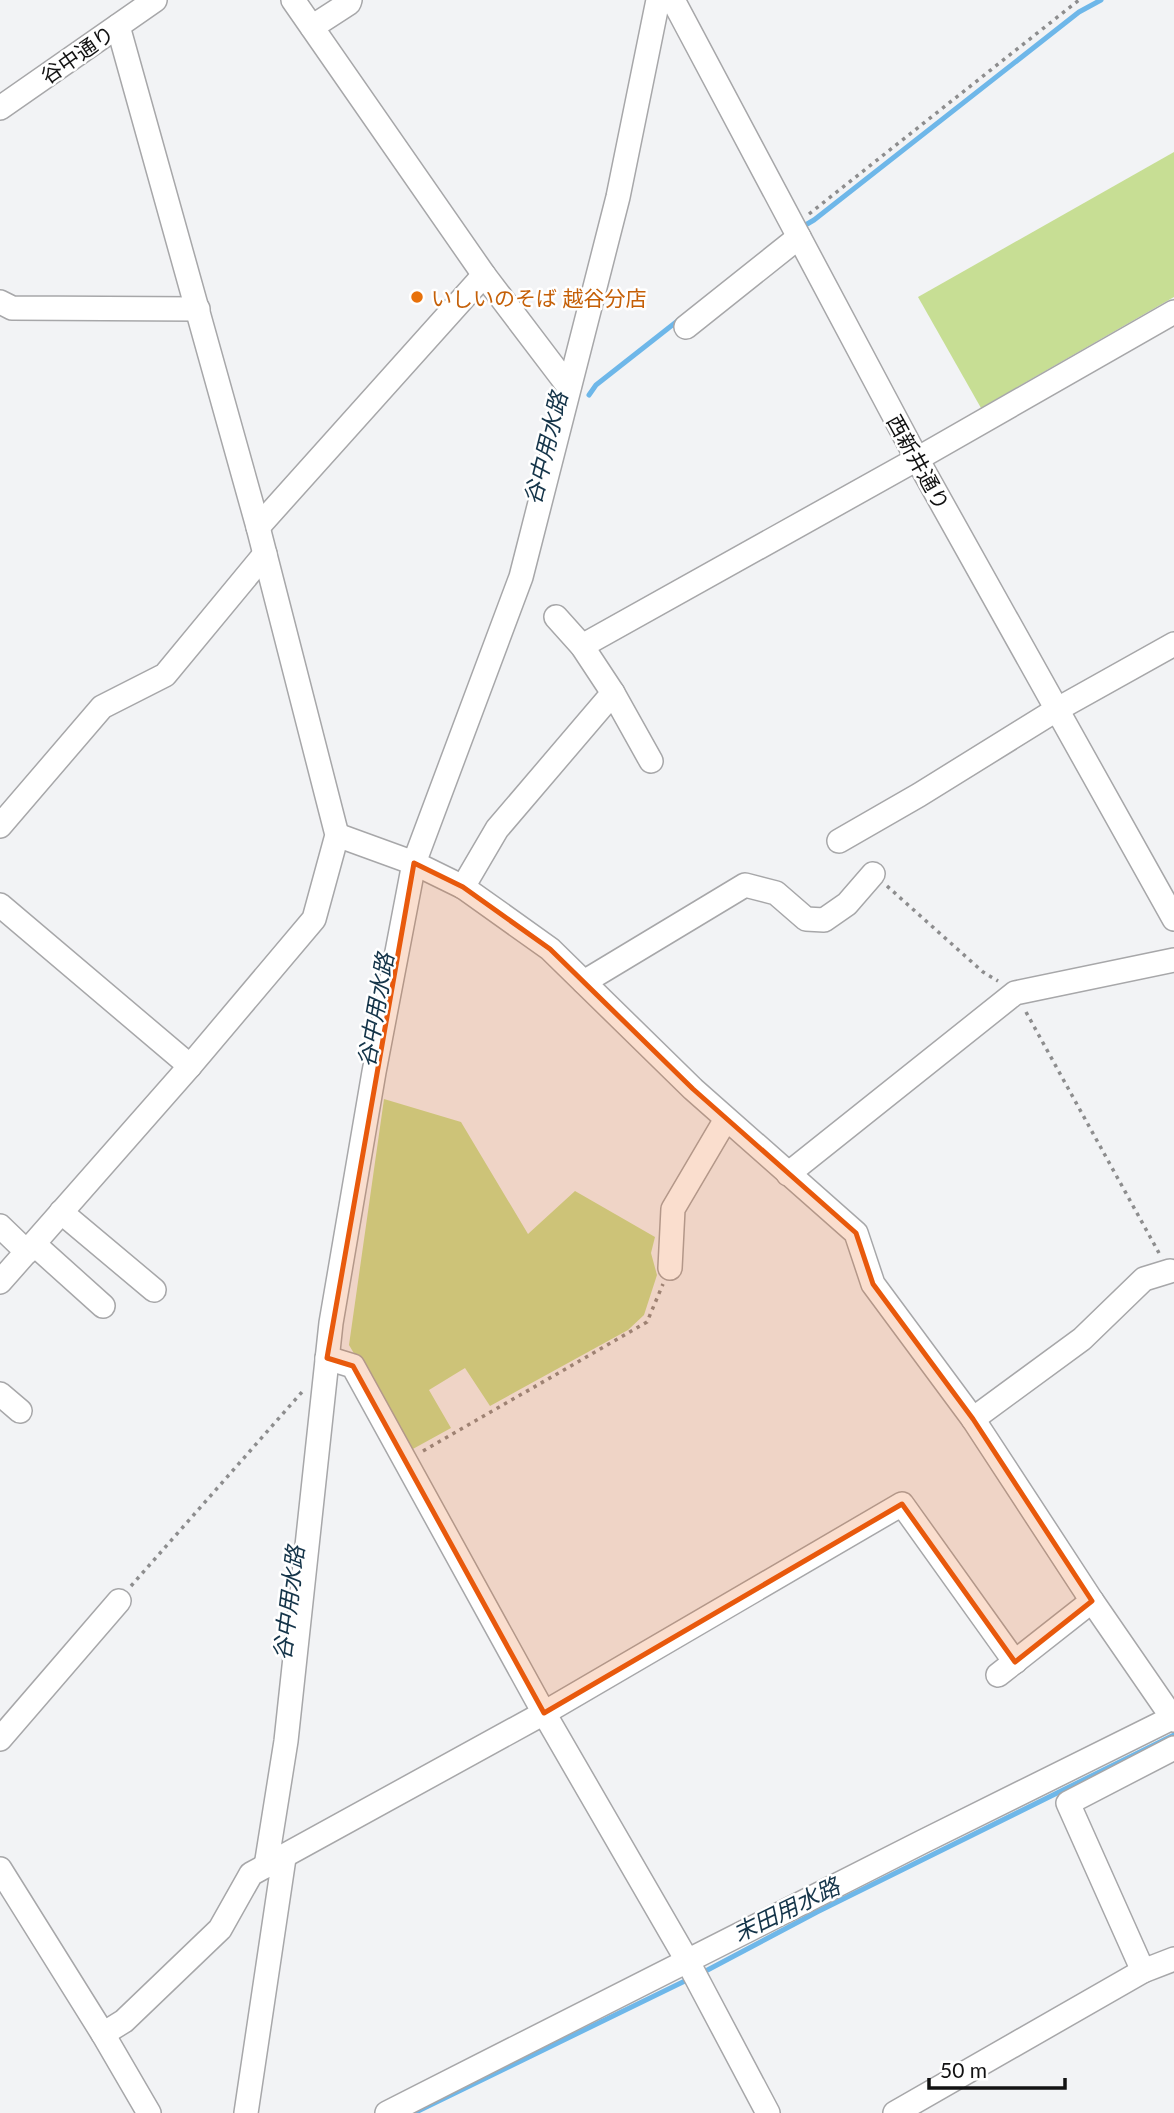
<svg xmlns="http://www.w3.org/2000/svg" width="1174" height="2113" viewBox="0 0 1174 2113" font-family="Lato,'Noto Sans JP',sans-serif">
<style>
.grass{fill:#c7de94}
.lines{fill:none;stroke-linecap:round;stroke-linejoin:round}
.stream{stroke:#6eb7e9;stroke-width:5}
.minor-casing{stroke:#a7a7a9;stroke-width:26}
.path{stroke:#8d8d8e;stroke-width:3.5;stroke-dasharray:3.5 5;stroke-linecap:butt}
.minor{stroke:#fff;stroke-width:23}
.marked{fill:#e8590c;fill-opacity:0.2;stroke:#e8590c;stroke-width:5;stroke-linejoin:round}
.food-dot{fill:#e8710a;stroke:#fff;stroke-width:2.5}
.labels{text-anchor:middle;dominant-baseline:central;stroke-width:5;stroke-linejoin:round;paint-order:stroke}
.street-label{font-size:21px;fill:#121212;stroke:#fff}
.food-label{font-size:21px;fill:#c56008;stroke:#fff;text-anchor:start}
.water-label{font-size:23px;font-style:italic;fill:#143449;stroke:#fff}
</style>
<rect width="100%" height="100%" fill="#f2f3f5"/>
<g class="grass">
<polygon points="1174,152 1174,297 981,408 918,297"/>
<polygon points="384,1099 461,1122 528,1234 575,1191 655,1237 651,1253 657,1275 644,1315 628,1330 490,1406 465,1368 429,1390 451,1428 411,1450 349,1345"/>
</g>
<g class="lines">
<g class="stream">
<polyline points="802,227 814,220 1079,12 1101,0"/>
<polyline points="589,395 596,385 680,319"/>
<polyline points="700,1974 817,1912 1174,1735"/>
<polyline points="414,2113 691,1978"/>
</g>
<defs>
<g id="minor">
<polyline points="293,0 484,275 569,387"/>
<polyline points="673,0 917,459 1174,919"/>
<polyline points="312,27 349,3 350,0"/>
<polyline points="0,108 155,0"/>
<polyline points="0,302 12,308 198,309"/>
<polyline points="686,327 799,237"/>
<polyline points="258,527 484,275"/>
<polyline points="582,646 917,459 1174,312"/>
<polyline points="613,693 651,761"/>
<polyline points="0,826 102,707 165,675 265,554"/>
<polyline points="337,835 414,863 463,887 550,949 693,1089 856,1233 873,1284 973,1419 1092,1601 1174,1720"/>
<polyline points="839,841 919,795 1056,710 1174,644"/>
<polyline points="463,887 497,829 613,693 582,646 556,617"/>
<polyline points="0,905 190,1066"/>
<polyline points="584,982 745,885 776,893 806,919 824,920 847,904 873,874"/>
<polyline points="788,1174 1015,993 1174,960"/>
<polyline points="61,1212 154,1290"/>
<polyline points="0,1226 27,1252"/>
<polyline points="34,1244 103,1306"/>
<polyline points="670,1268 673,1209 726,1119"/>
<polyline points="0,1282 190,1066 314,919 337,835 258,527 118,26"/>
<polyline points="327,1358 353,1366 544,1713 688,1962 768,2113"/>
<polyline points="0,1394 20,1411"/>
<polyline points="973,1419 1082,1339 1144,1279 1170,1271"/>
<polyline points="998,1675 1092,1601"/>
<polyline points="0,1739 119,1601"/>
<polyline points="266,1866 286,1741 331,1323 374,1072 414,863 521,577 618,197 658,0"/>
<polyline points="0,1869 103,2034 149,2113"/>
<polyline points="1143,1971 1068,1803 1174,1748"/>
<polyline points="103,2034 124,2021 220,1929 251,1874 544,1713 902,1504 1015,1662"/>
<polyline points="246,2113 284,1858"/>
<polyline points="387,2113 922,1842 1174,1717"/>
<polyline points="895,2113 1143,1971 1174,1959"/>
</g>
</defs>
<use href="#minor" class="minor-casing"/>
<g class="path">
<polyline points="809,214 1079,0"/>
<polyline points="887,886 983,972 998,981"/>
<polyline points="1026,1012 1159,1253"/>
<polyline points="423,1451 647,1322 663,1284"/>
<polyline points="131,1586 302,1392"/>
</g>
<use href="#minor" class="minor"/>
</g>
<path class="marked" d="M414 863 463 887 550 949 693 1089 856 1233 873 1284 973 1419 1092 1601 1015 1662 902 1504 544 1713 353 1366 327 1358Z"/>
<circle class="food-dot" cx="417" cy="297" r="7"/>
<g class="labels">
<g class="street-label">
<text transform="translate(77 54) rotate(-35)">谷中通り</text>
<text transform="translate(919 462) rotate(61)">西新井通り</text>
</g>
<g class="food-label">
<text x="431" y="297">いしいのそば 越谷分店</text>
</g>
<g class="water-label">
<text transform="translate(545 448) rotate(-76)">谷中用水路</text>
<text transform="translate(375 1010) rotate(-80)">谷中用水路</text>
<text transform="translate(288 1603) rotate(-83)">谷中用水路</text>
<text transform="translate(786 1909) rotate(-26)">末田用水路</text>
</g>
</g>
<path d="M929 2078v10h136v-10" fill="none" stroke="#121212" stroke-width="3.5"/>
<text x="940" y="2078" font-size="21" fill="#121212" stroke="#ffffff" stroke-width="5" paint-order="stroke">50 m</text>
</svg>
